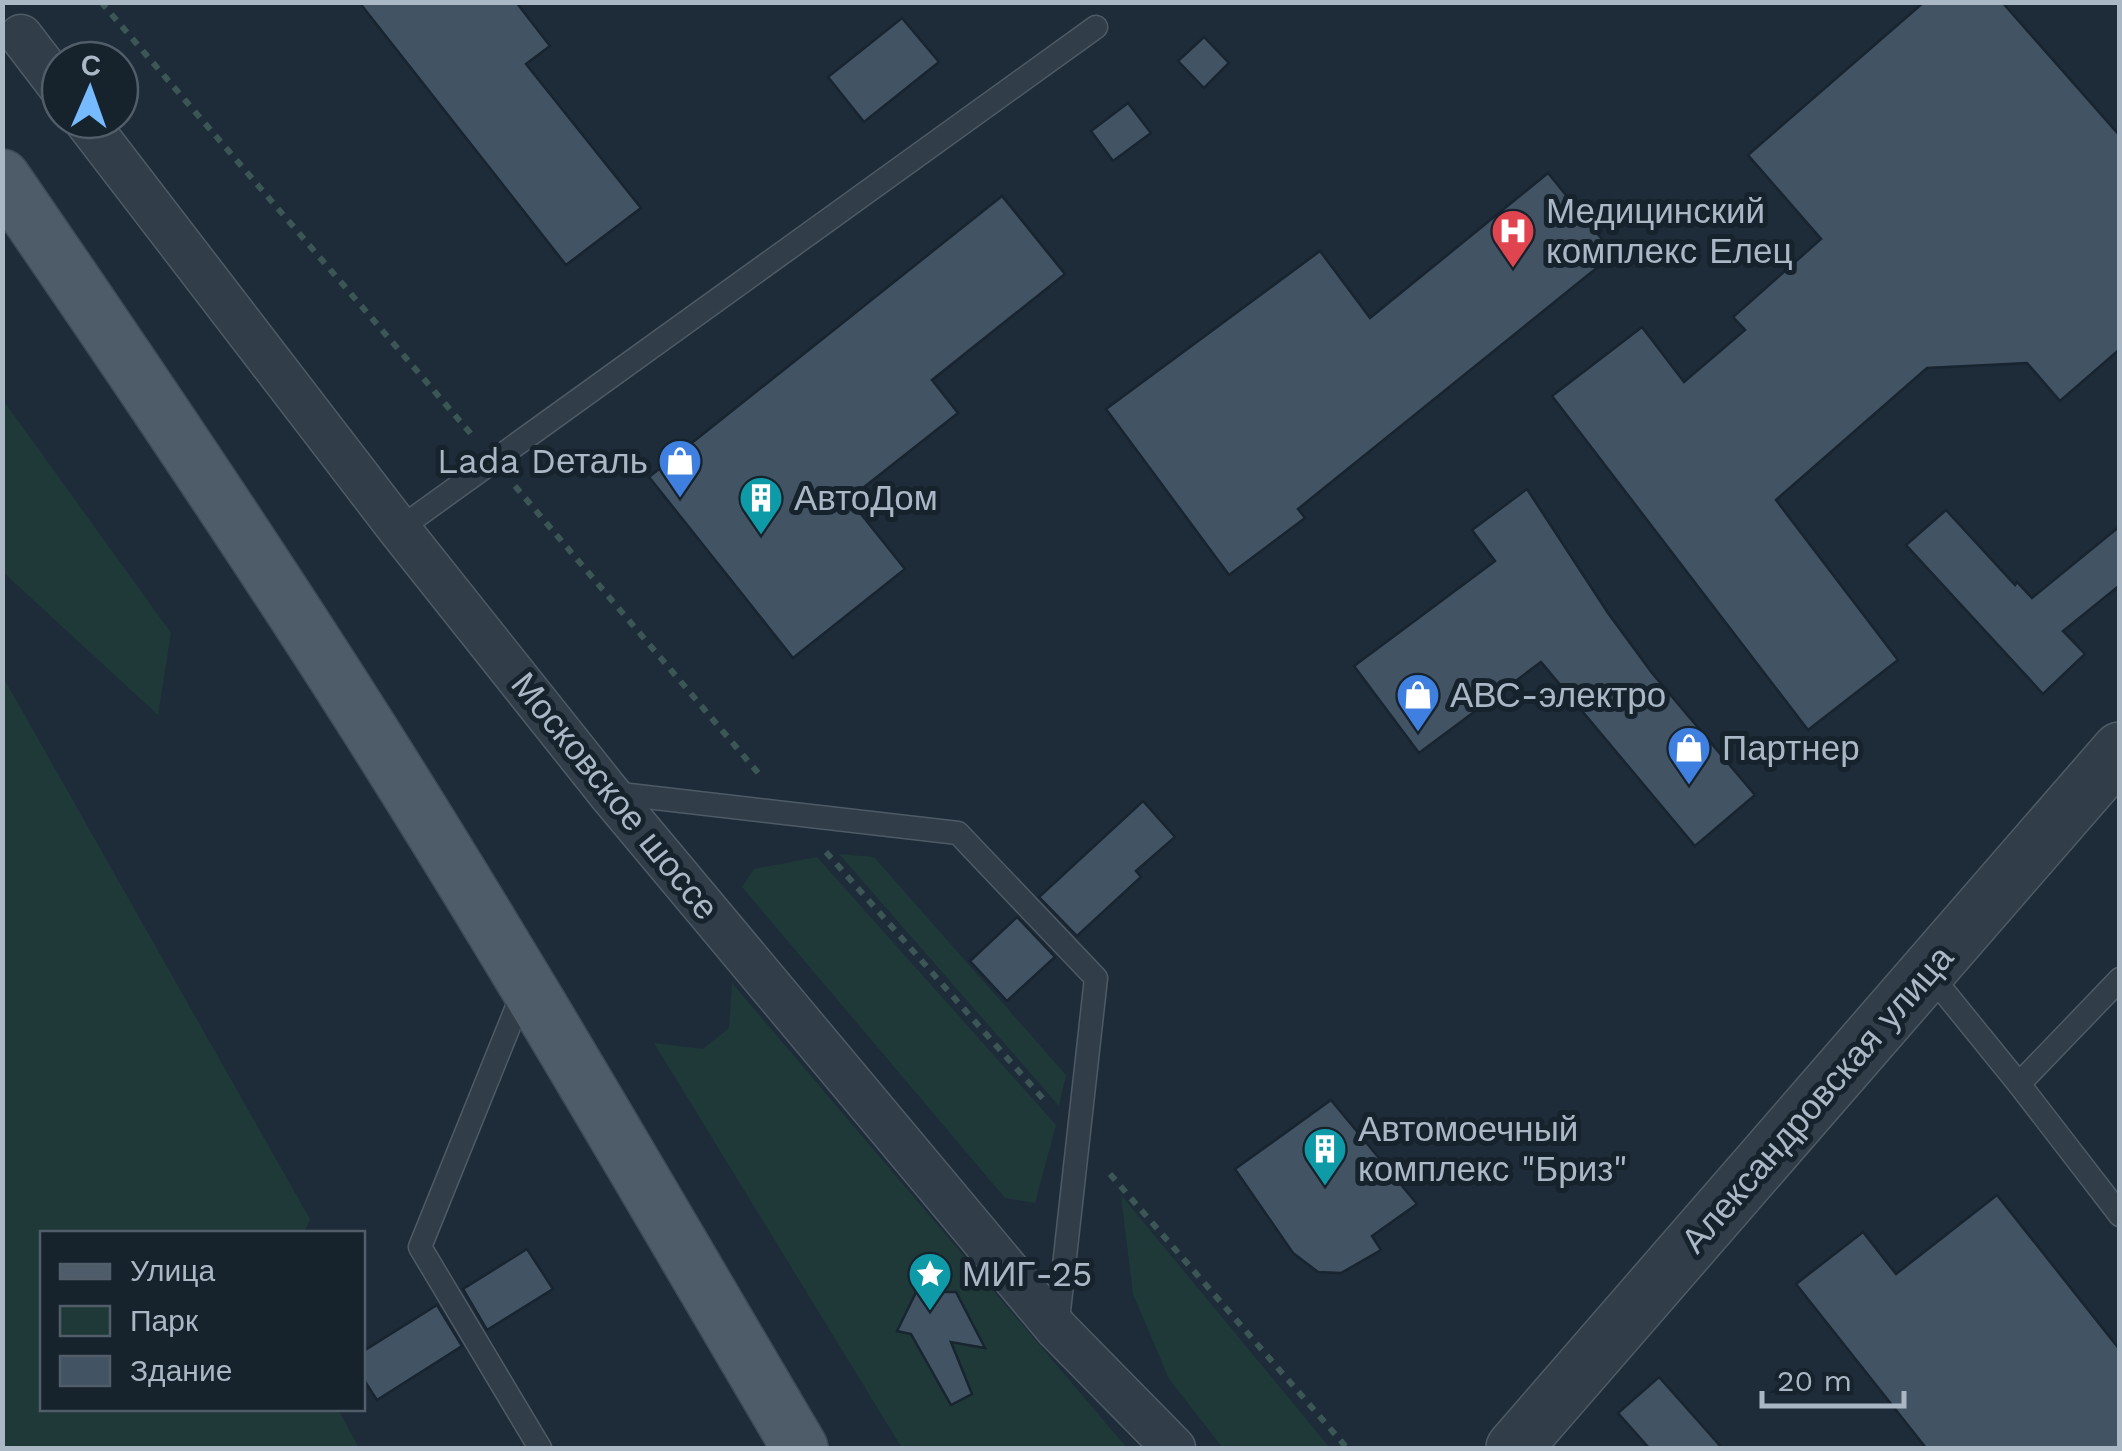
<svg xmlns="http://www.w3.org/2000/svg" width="2122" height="1451" viewBox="0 0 2122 1451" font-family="'Work Sans',sans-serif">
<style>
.green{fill:#1f3939}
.building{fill:#425363;stroke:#18242f;stroke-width:2.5}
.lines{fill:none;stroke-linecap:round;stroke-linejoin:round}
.service-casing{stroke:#4e5b67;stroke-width:25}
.minor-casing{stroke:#4e5b67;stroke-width:45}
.tertiary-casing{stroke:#4e5b67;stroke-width:58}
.primary-casing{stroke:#3d4955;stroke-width:58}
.path{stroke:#3c5656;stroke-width:6;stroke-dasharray:8 8;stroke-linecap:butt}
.service{stroke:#313d48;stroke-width:22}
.minor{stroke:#313d48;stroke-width:42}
.tertiary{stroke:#313d48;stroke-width:55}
.primary{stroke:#4e5c69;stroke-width:55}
.labels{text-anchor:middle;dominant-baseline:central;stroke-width:10;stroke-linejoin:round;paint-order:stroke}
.poi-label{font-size:35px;fill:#aab8c6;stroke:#16222c;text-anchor:start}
.street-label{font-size:35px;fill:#aab8c6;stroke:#16222c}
</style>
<rect width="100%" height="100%" fill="#1d2c38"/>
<g class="green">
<polygon points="3,400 171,633 158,715 3,572"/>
<polygon points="3,677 310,1219 304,1233 42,1234 42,1408 338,1409 359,1448 3,1448"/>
<polygon points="839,854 874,857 1066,1075 1059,1106"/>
<polygon points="817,857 1056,1125 1035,1203 1005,1198 742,887 754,869"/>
<polygon points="732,983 1127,1448 902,1448 654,1043 703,1049 729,1028"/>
<polygon points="1121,1195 1330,1448 1223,1448 1169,1379 1133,1294"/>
</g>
<g class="building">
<polygon points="359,2 516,2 550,46 526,64 641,208 566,265"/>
<polygon points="1924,2 2002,2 2120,136 2120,349 2060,401 2027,363 1927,368 1776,500 1898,660 1808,730 1552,396 1642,327 1684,382 1745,330 1733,317 1821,239 1748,155"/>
<polygon points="902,18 939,62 864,122 828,77"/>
<polygon points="1204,37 1229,63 1204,88 1178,61"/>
<polygon points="1128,103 1151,133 1113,161 1091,131"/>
<polygon points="1548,173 1614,254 1298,509 1305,518 1229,575 1106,409 1320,251 1370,318"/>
<polygon points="1002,196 1065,274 932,380 958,413 849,499 905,569 793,658 649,477"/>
<polygon points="1527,489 1608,613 1652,673 1755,795 1695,846 1541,662 1419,753 1354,666 1495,561 1472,530"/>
<polygon points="1946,510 2015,585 2017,582 2032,598 2120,526 2120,585 2063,631 2085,654 2043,694 1906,545"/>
<polygon points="1143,801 1175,837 1136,871 1141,877 1077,936 1039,897"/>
<polygon points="1017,917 1055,957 1007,1001 970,961"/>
<polygon points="1331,1100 1417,1204 1372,1236 1381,1250 1341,1273 1318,1272 1293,1253 1235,1169"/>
<polygon points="1997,1195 2120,1350 2120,1448 1926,1448 1796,1284 1863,1232 1896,1274"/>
<polygon points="527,1249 553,1289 487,1330 463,1289"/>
<polygon points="925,1274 932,1292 956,1292 985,1348 951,1342 972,1394 951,1405 911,1334 897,1331"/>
<polygon points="437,1305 462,1346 377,1400 362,1377 362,1352"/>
<polygon points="1659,1377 1722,1448 1649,1448 1618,1413"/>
</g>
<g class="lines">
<defs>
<g id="service">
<polyline points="399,529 1096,27"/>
<polyline points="612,793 958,833 1096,978 1057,1329"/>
<polyline points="1928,972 2019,1084"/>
<polyline points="2120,979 2019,1084 2120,1215"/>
<polyline points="525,987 420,1247 540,1448"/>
</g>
<g id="minor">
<polyline points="21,36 60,87"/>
<polyline points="85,120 399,529 609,793 1057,1329 1174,1448"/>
</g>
<polyline id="tertiary" points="1514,1448 2120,750"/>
<path id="primary" d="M2 177C123 353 243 530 358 711 512 953 655 1202 800 1448"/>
</defs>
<use href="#service" class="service-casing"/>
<use href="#minor" class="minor-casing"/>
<use href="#tertiary" class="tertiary-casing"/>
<use href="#primary" class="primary-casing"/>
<g class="path">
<polyline points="101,2 471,434"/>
<polyline points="515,486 759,774"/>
<polyline points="826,852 1045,1101"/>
<polyline points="1110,1174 1347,1448"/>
</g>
<use href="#service" class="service"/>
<use href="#minor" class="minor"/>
<use href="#tertiary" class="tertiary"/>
<use href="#primary" class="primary"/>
</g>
<defs>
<symbol id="hospital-pin" viewBox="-11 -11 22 30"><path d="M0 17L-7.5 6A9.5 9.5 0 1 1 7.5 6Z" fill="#e0444e" stroke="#16222c"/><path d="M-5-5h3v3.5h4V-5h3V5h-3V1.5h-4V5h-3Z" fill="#fff"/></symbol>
<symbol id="shop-pin" viewBox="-11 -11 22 30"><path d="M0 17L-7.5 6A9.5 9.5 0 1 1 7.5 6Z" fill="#3f7fe0" stroke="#16222c"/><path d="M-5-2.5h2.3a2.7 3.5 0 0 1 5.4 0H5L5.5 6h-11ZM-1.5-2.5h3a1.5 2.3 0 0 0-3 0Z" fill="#fff"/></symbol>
<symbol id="building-pin" viewBox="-11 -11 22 30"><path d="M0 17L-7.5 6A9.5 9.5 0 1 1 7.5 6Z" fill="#0f9aa8" stroke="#16222c"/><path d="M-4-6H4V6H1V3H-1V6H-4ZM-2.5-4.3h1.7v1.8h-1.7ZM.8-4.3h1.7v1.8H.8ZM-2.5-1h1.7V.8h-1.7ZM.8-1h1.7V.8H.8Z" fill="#fff"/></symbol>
<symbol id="sight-pin" viewBox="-11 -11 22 30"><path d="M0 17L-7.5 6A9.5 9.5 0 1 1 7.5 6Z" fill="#0f9aa8" stroke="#16222c"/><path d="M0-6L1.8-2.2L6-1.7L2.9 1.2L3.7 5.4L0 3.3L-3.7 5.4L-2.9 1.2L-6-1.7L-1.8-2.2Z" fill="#fff"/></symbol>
</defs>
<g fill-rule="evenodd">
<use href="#hospital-pin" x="1488" y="206" width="50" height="68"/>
<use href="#shop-pin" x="655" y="436" width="50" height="68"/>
<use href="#building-pin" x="736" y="473" width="50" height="68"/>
<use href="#shop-pin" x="1393" y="670" width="50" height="68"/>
<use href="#shop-pin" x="1664" y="723" width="50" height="68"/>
<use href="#building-pin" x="1300" y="1124" width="50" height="68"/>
<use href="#sight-pin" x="905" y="1249" width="50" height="68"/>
</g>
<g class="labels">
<g class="poi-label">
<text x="1546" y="211">Медицинский<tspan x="1546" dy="40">комплекс Елец</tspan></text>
<text x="648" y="461" text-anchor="end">Lada Dеталь</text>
<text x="794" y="498">АвтоДом</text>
<text x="1450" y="695">АВС-электро</text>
<text x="1722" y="748">Партнер</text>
<text x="1358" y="1129">Автомоечный<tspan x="1358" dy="40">комплекс "Бриз"</tspan></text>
<text x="962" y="1274">МИГ-25</text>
</g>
<g class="street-label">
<text transform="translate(615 796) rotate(51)">Московское шоссе</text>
<text transform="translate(1817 1099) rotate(-49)">Александровская улица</text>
</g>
</g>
<rect width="2122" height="1451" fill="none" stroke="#aab8c6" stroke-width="10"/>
<rect x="40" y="1231" width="325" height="180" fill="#16222c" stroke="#515e6a" stroke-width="2.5"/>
<rect x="60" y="1264" width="50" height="15" fill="#4e5c69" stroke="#515e6a" stroke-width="2.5"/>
<text x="130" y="1281" font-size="30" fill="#aab8c6">Улица</text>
<rect x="60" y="1306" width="50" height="30" fill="#1f3939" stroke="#515e6a" stroke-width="2.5"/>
<text x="130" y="1331" font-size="30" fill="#aab8c6">Парк</text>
<rect x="60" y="1356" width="50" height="30" fill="#425363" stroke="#515e6a" stroke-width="2.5"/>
<text x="130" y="1381" font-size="30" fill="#aab8c6">Здание</text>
<g transform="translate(90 90) rotate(2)"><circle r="48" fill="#16222c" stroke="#515e6a" stroke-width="2.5"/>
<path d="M0-8L18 38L0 25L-18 38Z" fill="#76bbff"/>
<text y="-15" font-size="28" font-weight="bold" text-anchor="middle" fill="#aab8c6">С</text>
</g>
<path d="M1762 1391v15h142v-15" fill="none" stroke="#aab8c6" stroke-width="5"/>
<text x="1777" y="1391" font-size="30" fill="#aab8c6" stroke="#16222c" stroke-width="8" paint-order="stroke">20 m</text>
</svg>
